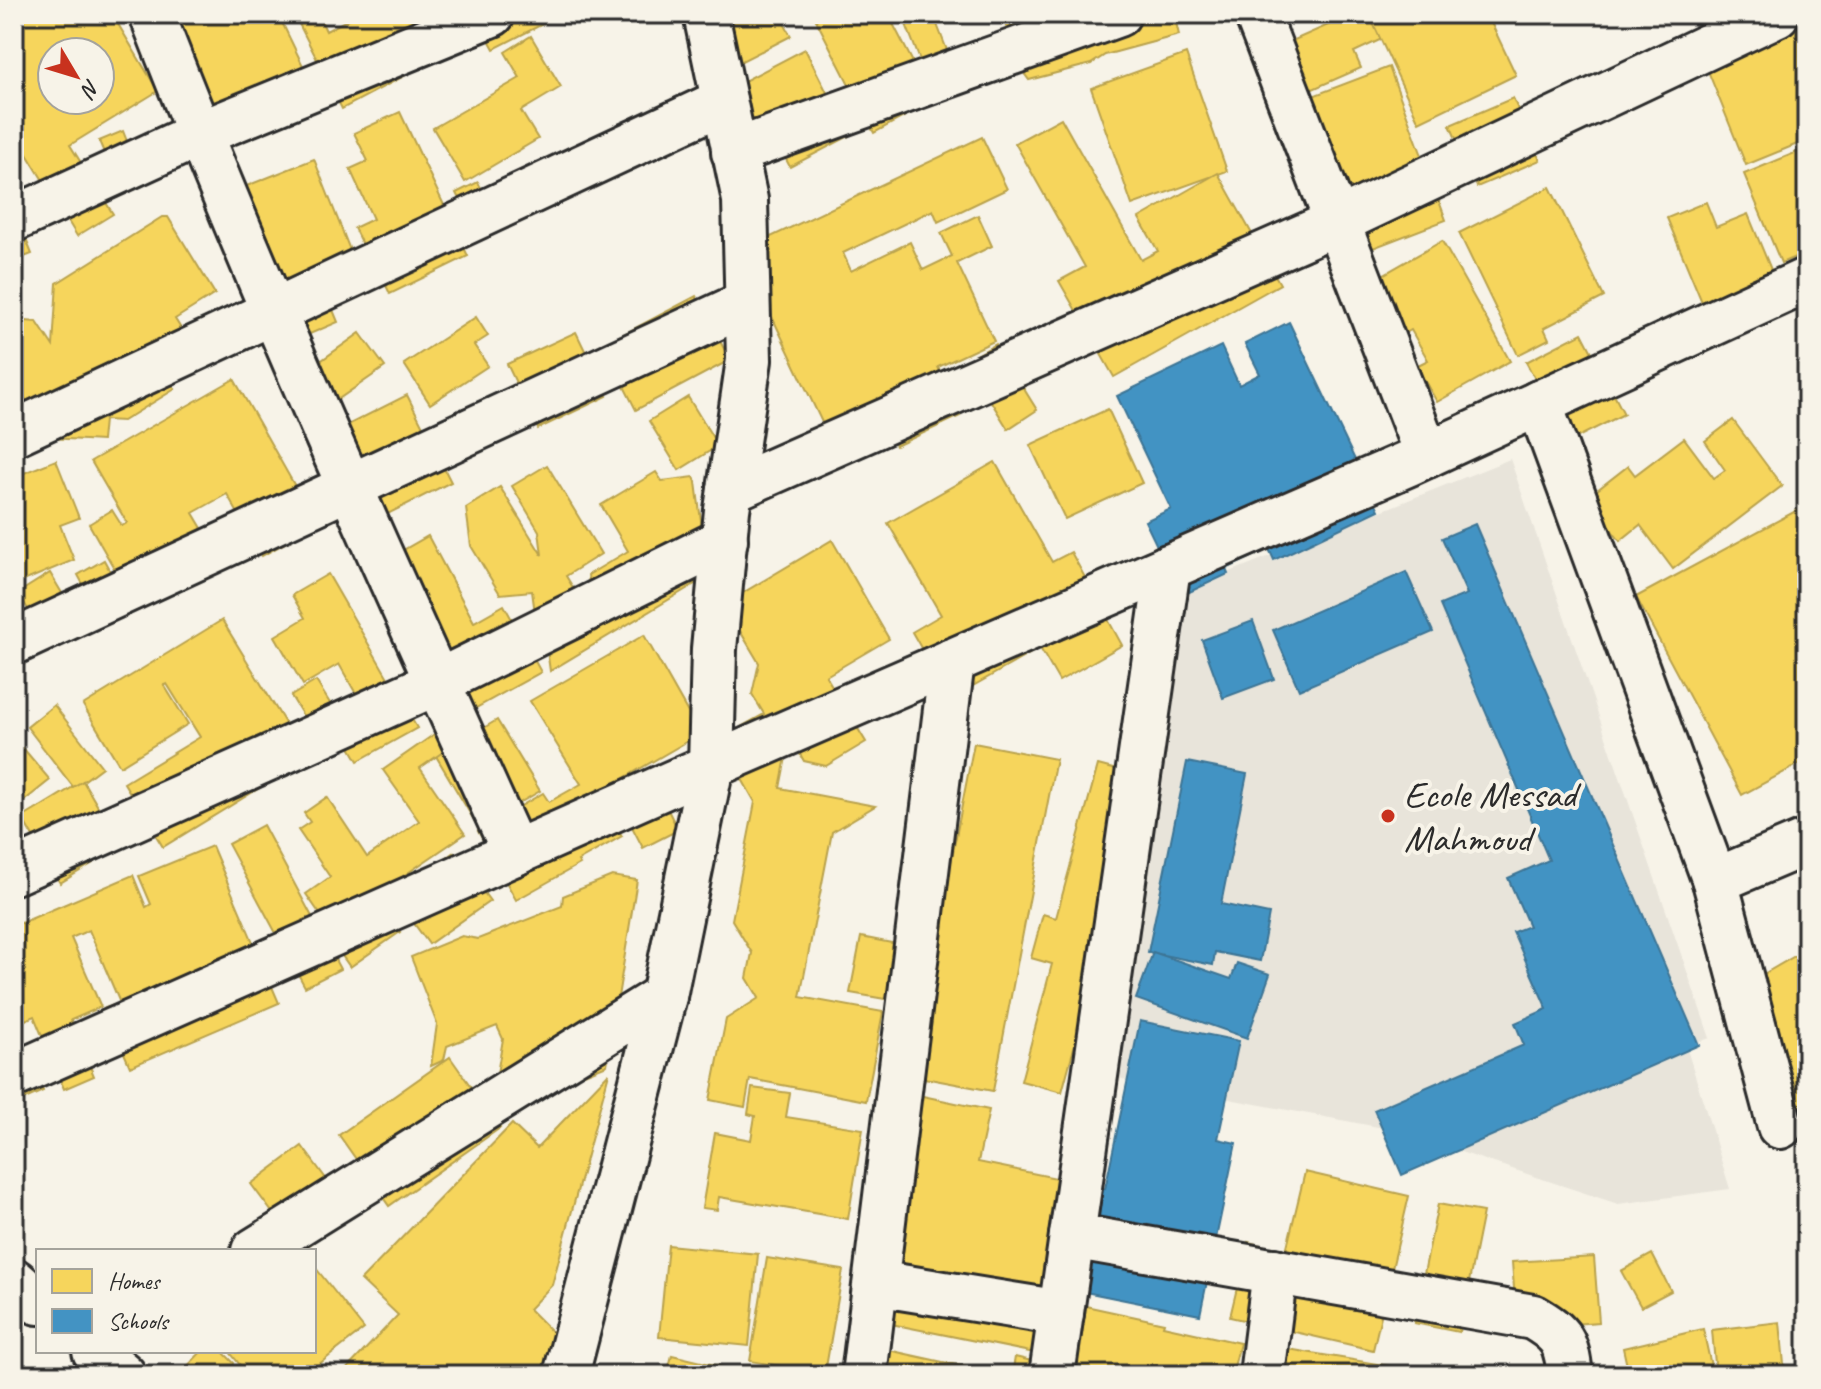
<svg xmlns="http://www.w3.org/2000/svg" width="1821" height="1389" viewBox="0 0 1821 1389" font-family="Caveat,sans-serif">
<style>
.built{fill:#e8e4da}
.homes{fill:#f6d55c;stroke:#b9a24d;stroke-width:2;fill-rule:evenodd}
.schools{fill:#4393c3;stroke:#3c7495;stroke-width:2}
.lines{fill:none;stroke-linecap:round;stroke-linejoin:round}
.street-casing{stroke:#2b2b2b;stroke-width:50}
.secondary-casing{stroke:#2b2b2b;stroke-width:50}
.street{stroke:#f7f3e8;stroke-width:44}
.secondary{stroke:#f7f3e8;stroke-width:44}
.poi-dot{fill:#c8321e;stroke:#f7f3e8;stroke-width:3}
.labels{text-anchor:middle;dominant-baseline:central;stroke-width:8;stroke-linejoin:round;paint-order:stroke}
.poi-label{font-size:38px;fill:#2b2b2b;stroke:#f7f3e8;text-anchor:start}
</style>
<rect width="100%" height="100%" fill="#f7f3e8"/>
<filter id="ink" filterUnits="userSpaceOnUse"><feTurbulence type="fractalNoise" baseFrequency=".0125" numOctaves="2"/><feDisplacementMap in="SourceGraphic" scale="16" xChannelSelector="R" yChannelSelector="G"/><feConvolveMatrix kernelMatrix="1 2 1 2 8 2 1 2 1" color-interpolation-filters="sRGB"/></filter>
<g filter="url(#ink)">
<polygon class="built" points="1510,459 1710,1038 1686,1046 1730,1189 1618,1204 1394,1130 1101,1075 1178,593"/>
<g class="homes">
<path d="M14 14H112L158 91 70 145 113 214 77 236 14 133ZM52 52H100V100H52Z"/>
<polygon points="190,14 278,14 321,103 217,153 159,33 191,18"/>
<polygon points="294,14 318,14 326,31 358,14 434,14 453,50 342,109"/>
<polygon points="475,14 562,14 494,49"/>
<polygon points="703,14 779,14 791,36 730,67"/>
<polygon points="813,14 861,14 866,23 888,14 933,101 874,133"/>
<polygon points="933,14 960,84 933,94 906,24"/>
<polygon points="1003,14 1174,14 1179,35 1105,55 1091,64 1029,80 1015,61"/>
<polygon points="1353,14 1371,14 1382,39 1354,52 1361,68 1297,96 1276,48"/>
<polygon points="1387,14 1487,14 1516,75 1419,122 1372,21"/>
<polygon points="1807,14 1807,140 1746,165 1702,56"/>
<polygon points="531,36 561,87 521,111 538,139 465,182 433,128 520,78 505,52"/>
<polygon points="805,49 849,136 790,167 767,123 746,135 723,92"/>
<polygon points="1186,54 1227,171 1132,205 1091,88"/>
<polygon points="1389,67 1446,220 1347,258 1289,105"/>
<polygon points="1513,98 1540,160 1477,187 1450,125"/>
<polygon points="400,112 468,256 390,294 374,260 370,261 354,228 373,219 350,169 368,161 354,133"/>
<polygon points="1061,118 1141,260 1158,251 1139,218 1218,173 1280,284 1114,377 1059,281 1085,267 1015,143"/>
<polygon points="123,131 139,172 116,181 99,141"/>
<polygon points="982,137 1007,189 938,222 933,210 843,253 851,271 910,242 923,270 952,256 941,233 978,215 992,246 957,263 994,341 938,367 960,416 896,446 877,407 826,431 741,251"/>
<polygon points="1807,148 1807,252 1781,263 1744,174"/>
<polygon points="314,159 357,268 322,283 338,322 305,336 219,197"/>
<polygon points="478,182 501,228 479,239 456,193"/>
<polygon points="1550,187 1604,297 1544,328 1549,339 1518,355 1459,233"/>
<polygon points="1706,202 1716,227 1748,214 1774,277 1704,307 1667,218"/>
<polygon points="14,210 32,254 14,261"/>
<polygon points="162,217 168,217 215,294 175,319 188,340 157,360 175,389 123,421 104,420 102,441 49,438 14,381 14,320 37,322 53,346 57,283"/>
<polygon points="1442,241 1510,361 1437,402 1416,366 1428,360 1411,330 1379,348 1353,292"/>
<polygon points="20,260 17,304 14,306 14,264"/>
<polygon points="696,296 730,360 636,410 603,345"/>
<polygon points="476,317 488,336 474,345 488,366 430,404 404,364"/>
<polygon points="576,332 607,396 538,429 507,364"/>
<polygon points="360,333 385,367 311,418 288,384"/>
<polygon points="1582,333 1624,414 1568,442 1526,362"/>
<polygon points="996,344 1037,410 1008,429 966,361"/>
<polygon points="234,379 317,525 262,556 227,494 193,513 212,545 128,593 89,524 112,510 122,526 127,523 91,461"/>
<polygon points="407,395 451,482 350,533 306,446"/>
<polygon points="688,397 718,446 679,470 649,421"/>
<polygon points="1108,409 1142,483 1065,519 1030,445"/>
<polygon points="1733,420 1782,486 1673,569 1640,525 1620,541 1587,498 1628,466 1635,475 1684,438 1714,478 1725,470 1705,441"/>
<polygon points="56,460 79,518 60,525 74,560 14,585 14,477"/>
<polygon points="995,462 1052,562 1071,552 1122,645 1059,681 1040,648 950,699 912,632 941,615 888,523"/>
<polygon points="547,465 601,554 566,576 594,622 588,575 628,551 601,505 656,472 662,481 694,477 696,482 708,576 550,671 544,628 535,613 532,591 500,594 471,546 466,508 500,487 542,555 539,531 512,486"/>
<polygon points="1807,505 1807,760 1742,795 1636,597"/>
<polygon points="428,536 474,622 504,605 541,672 440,728 379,564"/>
<polygon points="832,540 889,639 826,676 866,742 826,766 804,761 790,737 780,788 875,806 832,832 800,997 883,1012 866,1101 750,1079 745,1107 710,1100 726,1019 759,998 747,978 752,953 732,920 755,802 734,765 741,727 764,714 752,694 759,663 724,604"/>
<polygon points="104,560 129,606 102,620 78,575"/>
<polygon points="50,573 78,620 47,640 18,593"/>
<polygon points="328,574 417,728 358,761 336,723 363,706 339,664 303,685 275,636 305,618 292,595"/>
<polygon points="222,620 307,759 163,847 124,783 200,737 167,684 164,685 188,724 120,766 83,705"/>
<polygon points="644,635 700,734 598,793 622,836 578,861 580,864 516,900 478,831 543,793 549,802 581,784 530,701"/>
<polygon points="316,681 338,716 313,732 291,696"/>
<polygon points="54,705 102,767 74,788 27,727"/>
<polygon points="497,720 540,791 478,827 436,756"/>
<polygon points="439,731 450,747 420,768 465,834 399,879 407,890 382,907 400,932 350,967 326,933 331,930 306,894 330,877 298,830 310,822 304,813 327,797 367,857 419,821 383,770"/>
<polygon points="974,743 1056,759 993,1091 903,1074 932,961"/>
<polygon points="23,748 50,780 14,809 14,756"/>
<polygon points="1098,765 1147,778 1062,1092 1021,1081 1052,964 1031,958 1043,914 1056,918"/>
<polygon points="648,770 678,830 643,848 630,823"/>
<polygon points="83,781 121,846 60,883 22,818"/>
<polygon points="263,825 340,969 305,987 228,844"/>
<polygon points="212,846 279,1003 130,1067 105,1008 120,1003 89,930 71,938 101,1007 71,1020 94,1076 64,1089 34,1016 14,1025 43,1091 14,1104 14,926 133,875 146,907 151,904 139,876"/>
<polygon points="454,852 490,901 429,944 394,896"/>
<polygon points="612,876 637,880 607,1065 551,1087 495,1085 503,1039 497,1026 447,1046 444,1060 431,1066 437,1024 411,957 462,936 478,939 562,906 563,896"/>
<polygon points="861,937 902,945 891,1000 850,993"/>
<polygon points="1807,949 1807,1132 1729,994"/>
<polygon points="450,1057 500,1128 389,1206 339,1135"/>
<polygon points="609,1073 552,1285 529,1309 553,1333 542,1375 343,1375 342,1374 398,1315 361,1280 512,1124 537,1148"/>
<polygon points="752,1088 790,1093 786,1117 863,1129 848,1219 719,1197 717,1210 702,1208 715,1133 751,1140 755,1116 748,1114"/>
<polygon points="918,1095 989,1110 978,1162 1076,1182 1040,1354 881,1322"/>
<polygon points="302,1146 352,1214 301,1251 251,1184"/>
<polygon points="1305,1172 1409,1196 1373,1350 1230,1317 1248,1242 1286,1251"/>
<polygon points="1438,1204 1483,1212 1459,1332 1414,1323"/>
<polygon points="668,1245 758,1254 749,1346 659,1337"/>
<polygon points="1652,1254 1671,1291 1641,1307 1621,1271"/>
<polygon points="1594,1257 1599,1322 1517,1328 1512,1262"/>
<polygon points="767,1258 843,1270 825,1373 750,1361"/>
<polygon points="315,1267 364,1329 305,1375 248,1375 229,1351 314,1351"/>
<polygon points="1081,1305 1164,1323 1163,1326 1240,1343 1232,1375 1066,1375"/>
<polygon points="1780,1322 1785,1375 1716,1375 1712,1330"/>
<polygon points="1703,1329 1713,1375 1629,1375 1623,1348"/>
<polygon points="1276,1347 1413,1370 1412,1375 1271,1375"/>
<polygon points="879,1348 1002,1375 873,1375"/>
<polygon points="202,1351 222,1351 234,1363 231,1375 179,1375"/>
<polygon points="672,1355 753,1374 752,1375 667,1375"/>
<polygon points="1015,1357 1036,1362 1033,1375 1012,1375"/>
</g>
<g class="schools">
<polygon points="1289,322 1379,510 1274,560 1269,549 1226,569 1228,574 1181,596 1145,521 1171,509 1117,396 1221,346 1239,385 1260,374 1245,344"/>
<polygon points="1475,524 1699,1045 1402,1175 1374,1110 1524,1045 1515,1023 1547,1009 1513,932 1529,926 1508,878 1549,860 1440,605 1467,594 1442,538"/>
<polygon points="1406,572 1433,632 1299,690 1273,630"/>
<polygon points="1253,621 1274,679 1223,698 1202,640"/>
<polygon points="1187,762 1247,774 1221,904 1269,914 1260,961 1215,952 1213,965 1148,952"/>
<polygon points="1153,952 1231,979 1237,963 1270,974 1247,1038 1136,999"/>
<polygon points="1140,1021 1239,1041 1218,1139 1236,1143 1200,1315 1075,1290 1097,1187 1105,1189"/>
</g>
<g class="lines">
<defs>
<g id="street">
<path d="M152 14C262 298 389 576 515 853"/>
<polyline points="1257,14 1427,455"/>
<polyline points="734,152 1118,14"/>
<polyline points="14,219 199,134 492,14"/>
<polyline points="1539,403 1715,881 1807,842"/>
<polyline points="14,433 724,101"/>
<polyline points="730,490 1337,222 1777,14"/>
<polyline points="14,642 747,303"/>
<polyline points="14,872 438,682 725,540"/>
<polyline points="1715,881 1780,1126"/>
<polyline points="14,1075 711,766 1409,463 1807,280"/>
<path d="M1072 1236 1533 1317C1562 1334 1566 1341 1570 1375"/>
<polyline points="254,1251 664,996"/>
<polyline points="876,1283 1061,1313"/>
<polyline points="864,1375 952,661"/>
<polyline points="1052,1375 1168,567"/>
<polyline points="1262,1375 1275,1271"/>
</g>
<g id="secondary">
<polyline points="14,1281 38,1302"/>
<polyline points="95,1351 123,1375"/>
<polyline points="566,1375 664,996 711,766 714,649 727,510 749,360 745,200 706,14"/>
</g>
</defs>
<use href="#street" class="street-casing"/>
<use href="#secondary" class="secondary-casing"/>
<use href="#street" class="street"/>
<use href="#secondary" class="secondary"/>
</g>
</g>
<circle class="poi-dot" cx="1388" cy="816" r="8"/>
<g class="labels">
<g class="poi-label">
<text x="1404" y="794">Ecole Messad<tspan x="1404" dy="44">Mahmoud</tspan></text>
</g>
</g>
<rect width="1821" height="1389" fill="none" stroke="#f7f3e8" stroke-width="48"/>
<rect x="24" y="24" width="1773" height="1341" fill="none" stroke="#2b2b2b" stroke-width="3" filter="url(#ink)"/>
<rect x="36" y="1249" width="280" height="104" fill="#f7f3e8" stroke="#a5a39c" stroke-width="2"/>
<rect x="52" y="1269" width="40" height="24" fill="#f6d55c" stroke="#a5a39c" stroke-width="2"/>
<text x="108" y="1289" font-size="24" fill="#2b2b2b">Homes</text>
<rect x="52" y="1309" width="40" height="24" fill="#4393c3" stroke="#a5a39c" stroke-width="2"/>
<text x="108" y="1329" font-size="24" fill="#2b2b2b">Schools</text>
<g transform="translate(76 76) rotate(128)"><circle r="38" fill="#f7f3e8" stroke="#a5a39c" stroke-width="2"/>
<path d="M0-6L14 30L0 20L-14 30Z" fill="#c8321e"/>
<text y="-12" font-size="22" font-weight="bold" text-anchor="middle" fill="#2b2b2b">N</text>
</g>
</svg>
